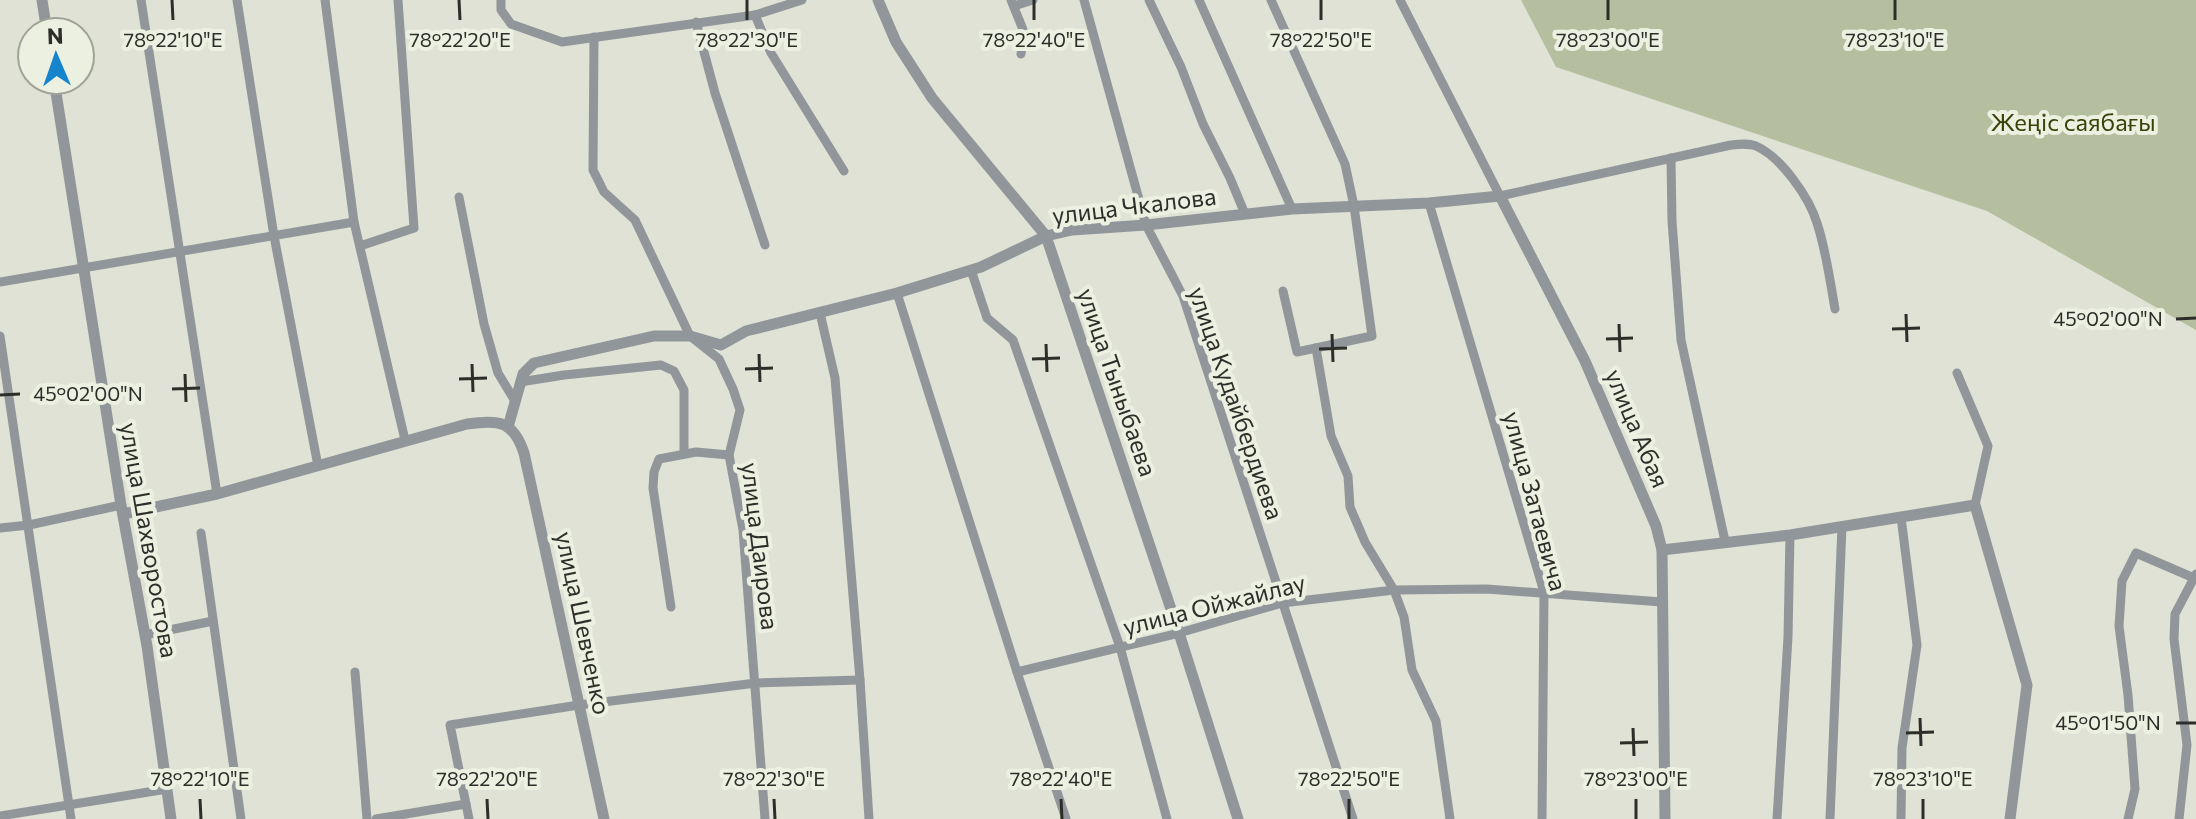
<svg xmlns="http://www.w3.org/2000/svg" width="2196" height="819" viewBox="0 0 2196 819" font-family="Commissioner,sans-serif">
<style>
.green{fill:#b6bea0}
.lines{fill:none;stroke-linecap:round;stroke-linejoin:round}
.minor{stroke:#91969a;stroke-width:9}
.tertiary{stroke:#91969a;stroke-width:11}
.ticks{fill:none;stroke:#2d2e29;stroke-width:3}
.labels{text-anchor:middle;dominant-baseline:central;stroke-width:8;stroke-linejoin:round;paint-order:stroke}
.park-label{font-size:24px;fill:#384108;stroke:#ecf0e1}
.street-label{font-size:24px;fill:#2d2e29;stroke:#ecf0e1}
.ticks-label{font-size:20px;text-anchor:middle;fill:#2d2e29;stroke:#ecf0e1;stroke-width:8;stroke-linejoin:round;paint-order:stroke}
</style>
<rect width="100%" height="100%" fill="#dfe2d4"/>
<polygon class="green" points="1521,0 2196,0 2196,330 1987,211 1556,67"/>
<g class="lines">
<g class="minor">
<polyline points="141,0 217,494"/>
<polyline points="237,0 274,236 318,466"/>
<polyline points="325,0 354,222 405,440"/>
<polyline points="501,0 501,10 511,24 562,42 755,15 802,0"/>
<polyline points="1011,0 1024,32 1021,54"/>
<polyline points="1084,0 1146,225 1183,296 1353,819"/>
<polyline points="1149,0 1181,67 1203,124 1230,178 1245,214"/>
<polyline points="1199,0 1292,209"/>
<polyline points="1271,0 1345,164 1354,206 1372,336 1297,352 1283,291"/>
<path d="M1400 0 1500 196 1731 145C1740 144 1748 143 1756 146 1781 157 1809 197 1817 223 1826 250 1830 281 1835 309"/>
<polyline points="1014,6 1033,0"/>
<polyline points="755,15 771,53 844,171"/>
<polyline points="696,22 715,93 765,245"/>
<polyline points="594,37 593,170 604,192 635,220 690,336 719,359 733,389 740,410 729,455 743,530 765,819"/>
<polyline points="1671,158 1672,221 1681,340 1725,541"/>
<polyline points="459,197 484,324 498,373 515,401"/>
<polyline points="1429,203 1544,592 1542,819"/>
<polyline points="360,246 414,228 398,0"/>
<polyline points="971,270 987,318 1013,340 1120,647 1167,819"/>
<polyline points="0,282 354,222"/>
<polyline points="897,293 1017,672 1066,819"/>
<polyline points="820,313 835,378 860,680 869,819"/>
<polyline points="0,336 71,819"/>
<polyline points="1316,348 1331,436 1348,476 1350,507 1365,542 1394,590 1404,617 1412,670 1436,721 1450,819"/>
<polyline points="1957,373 1988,446 1975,505"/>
<polyline points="520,382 564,375 661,365 674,371 684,390 684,453"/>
<polyline points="0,528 29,525 121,505"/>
<polyline points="201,533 241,819"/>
<polyline points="671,607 653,488 654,472 659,459 696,452 729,455"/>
<polyline points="145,635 213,621"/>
<polyline points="355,672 367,819"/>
<polyline points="1017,672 1179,633 1282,603 1394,590 1487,589 1662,602"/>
<polyline points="0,816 167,789"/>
<polyline points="376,819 466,804"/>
<polyline points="469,819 450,725 579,705 756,683 860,680"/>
<polyline points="1777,819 1788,637 1790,535"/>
<polyline points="1830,819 1842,526"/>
<polyline points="1901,819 1902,748 1917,645 1901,517"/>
<polyline points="2128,819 2135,789 2128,695 2119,626 2122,581 2136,553 2194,578"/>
<polyline points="2179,819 2187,745 2174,639 2175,614 2196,574"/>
</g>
<g class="tertiary">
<polyline points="42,0 47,32"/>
<polyline points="878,0 896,42 932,98 1046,236 1179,633 1238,819"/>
<polyline points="54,80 121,505 147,646 171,819"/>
<polyline points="508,427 523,374 534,363 654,336 690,336 721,345 746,331 897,293 981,267 1046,236 1072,230 1146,225 1292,209 1429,203 1500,196 1585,361 1656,526 1662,550 1665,819"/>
<path d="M123 514 217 494 467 424C499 420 513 420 524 453L604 819"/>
<polyline points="1662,550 1790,535 1975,505 2027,685 2010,819"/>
</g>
</g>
<path class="ticks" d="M172 0 173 20M459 0 460 20M747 0V20M1034 0V20M1321 0V20M1608 0V20M1895 0V20M1906 314 1907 342M2176 319 2196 318M1619 324 1620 352M1892 329 1920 328M1332 334 1333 362M1606 339 1633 338M1046 344 1047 372M1319 349 1347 348M759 354 760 382M1032 359 1060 358M472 364 473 392M745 369 773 368M185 374 186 402M459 379 487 378M172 389 200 388M0 395 20 394M1920 718 1921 746M2176 723H2196M1633 728 1634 756M1906 733 1934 732M1620 743 1648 742M200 799 201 819M487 799 488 819M774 799 775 819M1061 799 1062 819M1349 799V819M1636 799V819M1923 799V819"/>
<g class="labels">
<g class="park-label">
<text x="2073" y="121">Жеңіс саябағы</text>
</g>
<g class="street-label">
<text transform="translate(1134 205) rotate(-7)">улица Чкалова</text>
<text transform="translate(1118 382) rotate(71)">улица Тыныбаева</text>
<text transform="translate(1237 403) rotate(71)">улица Кудайбердиева</text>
<text transform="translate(1638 428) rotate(67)">улица Абая</text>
<text transform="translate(1536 501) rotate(75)">улица Затаевича</text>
<text transform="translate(150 540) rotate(80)">улица Шахворостова</text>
<text transform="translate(761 546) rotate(83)">улица Даирова</text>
<text transform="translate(1214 604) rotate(-14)">улица Ойжайлау</text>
<text transform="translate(584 623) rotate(78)">улица Шевченко</text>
</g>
</g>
<g class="ticks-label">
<text x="173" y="47">78°22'10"E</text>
<text x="460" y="47">78°22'20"E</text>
<text x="747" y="47">78°22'30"E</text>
<text x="1034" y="47">78°22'40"E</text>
<text x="1321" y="47">78°22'50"E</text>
<text x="1608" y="47">78°23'00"E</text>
<text x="1895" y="47">78°23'10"E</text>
<text x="2108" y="326">45°02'00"N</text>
<text x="88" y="401">45°02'00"N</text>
<text x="2108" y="730">45°01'50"N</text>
<text x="200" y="786">78°22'10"E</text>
<text x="487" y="786">78°22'20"E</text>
<text x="774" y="786">78°22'30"E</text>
<text x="1061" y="786">78°22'40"E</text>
<text x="1349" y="786">78°22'50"E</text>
<text x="1636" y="786">78°23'00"E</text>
<text x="1923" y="786">78°23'10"E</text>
</g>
<g transform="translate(56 56) rotate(358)"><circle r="38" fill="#ecf0e1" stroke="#a0a297" stroke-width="2"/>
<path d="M0-6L14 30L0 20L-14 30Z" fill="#1584cd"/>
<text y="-12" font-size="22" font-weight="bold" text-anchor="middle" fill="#2d2e29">N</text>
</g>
</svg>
